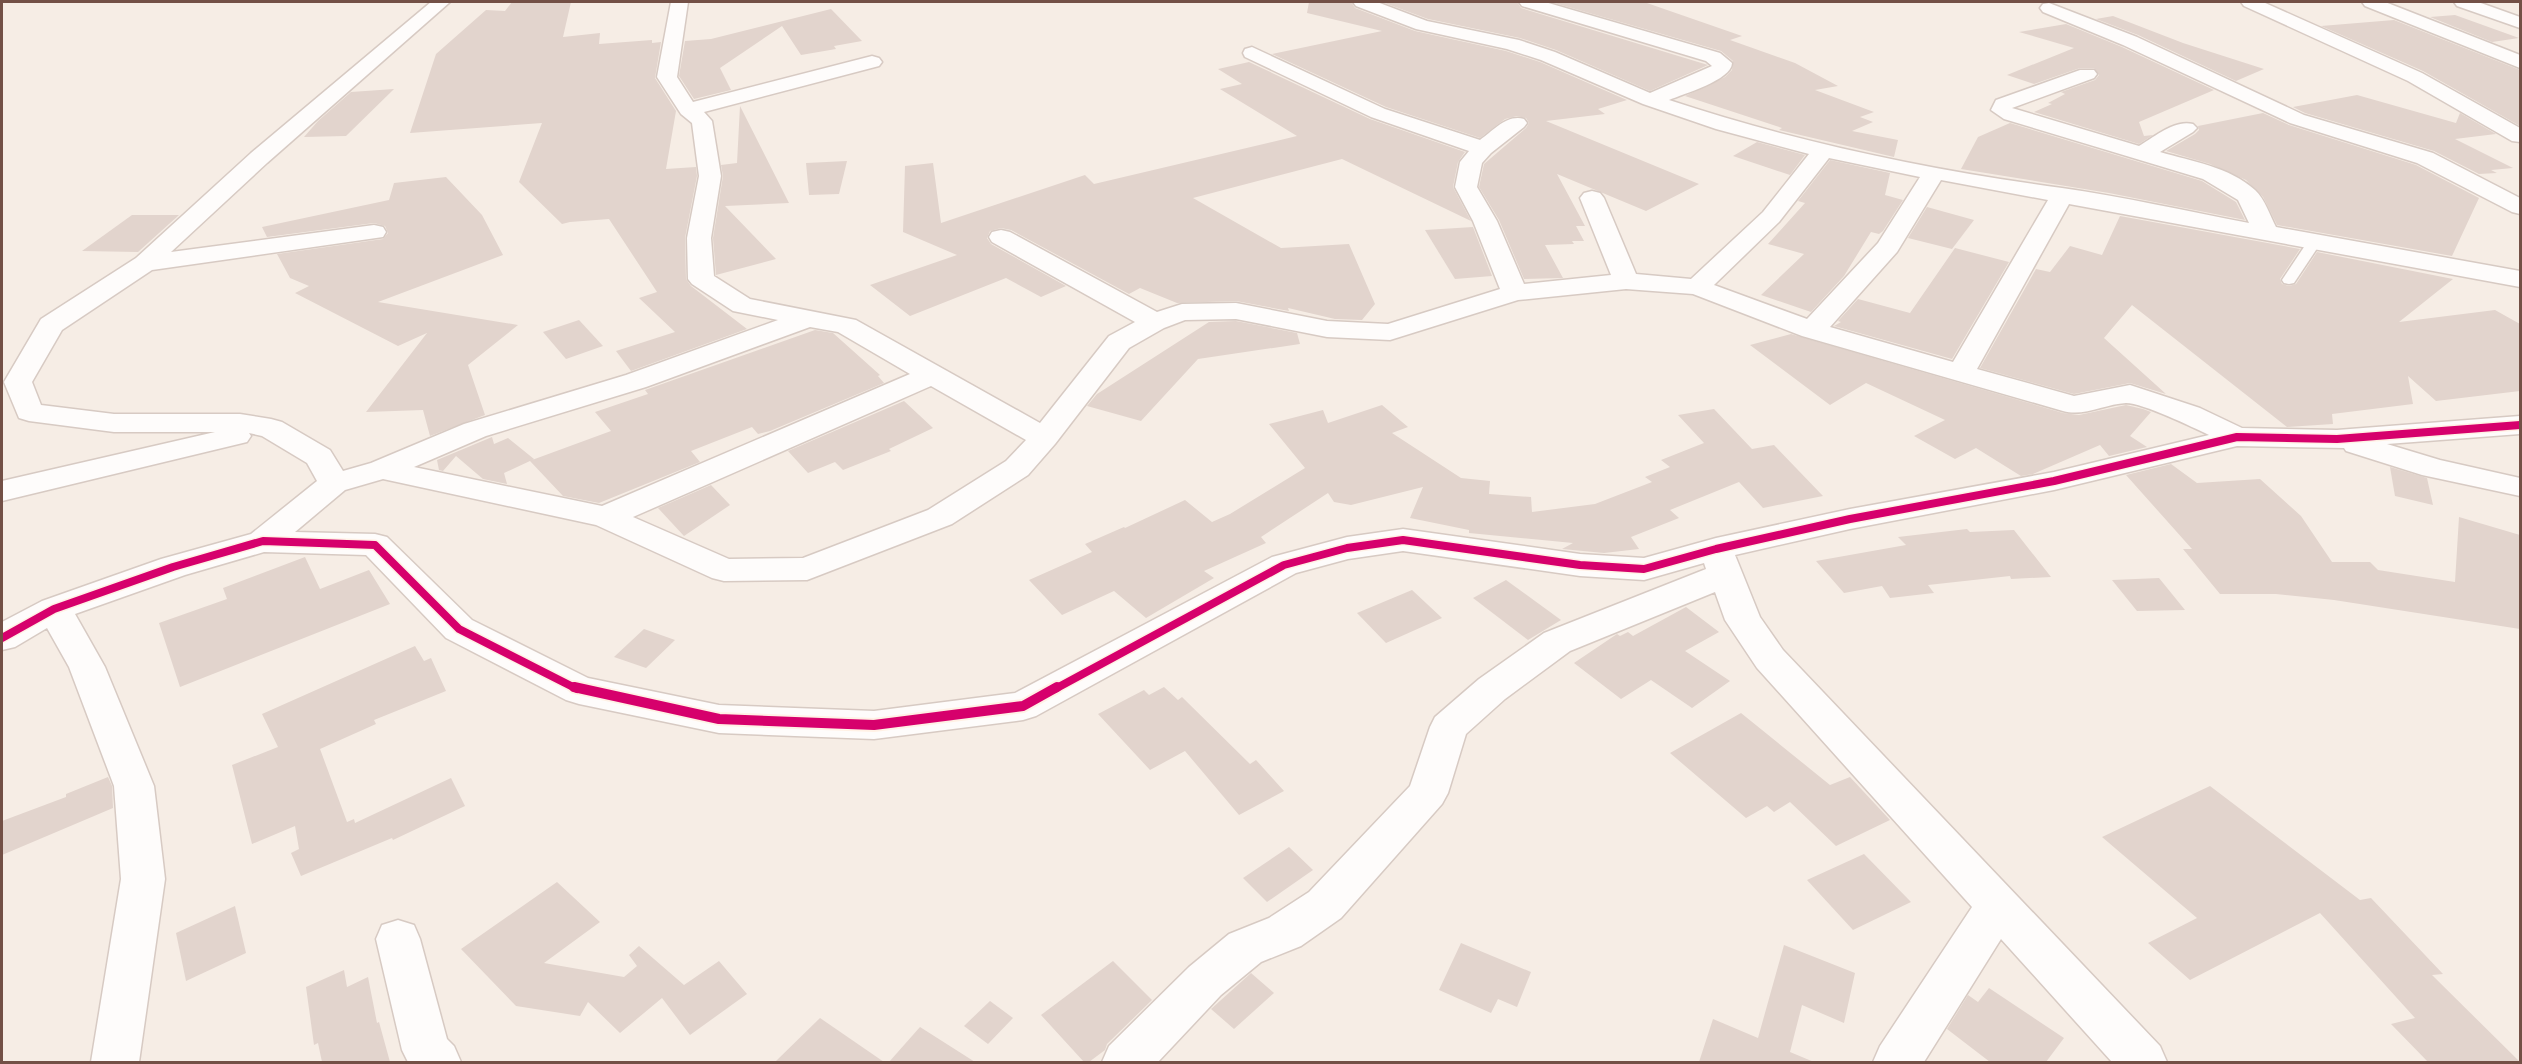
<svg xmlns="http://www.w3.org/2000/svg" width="2522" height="1064" viewBox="0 0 2522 1064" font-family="'DejaVu Sans',sans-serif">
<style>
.building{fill:#e2d4cd}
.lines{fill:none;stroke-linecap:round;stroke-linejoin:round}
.lane-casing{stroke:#d7cac3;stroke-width:3}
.street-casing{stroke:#d7cac3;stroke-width:3}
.lane{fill:#fefcfb;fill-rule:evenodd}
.street{fill:#fefcfb;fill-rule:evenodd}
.cycleway-far1-casing{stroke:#fff1e5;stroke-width:11}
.cycleway-casing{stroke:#fff1e5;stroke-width:14}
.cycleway-far1{stroke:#d6006c;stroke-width:8}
.cycleway{stroke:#d6006c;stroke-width:10}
</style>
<rect width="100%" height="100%" fill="#f6ede5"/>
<g class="building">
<polygon points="512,2 571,2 563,37 600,33 599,44 652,40 652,43 661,42 655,78 676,111 666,169 696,167 697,176 685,238 686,279 691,286 747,329 631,371 616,351 675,332 639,298 657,292 609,219 570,222 562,224 519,182 542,123 410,133 436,54 486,10 505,11"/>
<polygon points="1309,2 1351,2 1355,8 1415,31 1506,51 1540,62 1627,100 1598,109 1605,114 1546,121 1699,184 1646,211 1557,174 1585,226 1576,226 1584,241 1572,241 1574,244 1545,245 1563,278 1524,279 1499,220 1479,187 1484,164 1526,128 1529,123 1526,118 1517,116 1505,119 1480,138 1386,107 1272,54 1382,31 1307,13"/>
<polygon points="1382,2 1517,2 1521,8 1708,65 1650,91 1556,50 1520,38 1428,19"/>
<polygon points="1551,2 1644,2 1742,36 1730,40 1795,63 1838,86 1815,90 1874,112 1860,117 1873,122 1852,131 1898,140 1894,157 1779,130 1782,128 1685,96 1725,77 1732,70 1733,61 1721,51"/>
<polygon points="831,9 862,41 834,46 836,49 801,55 782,26 720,68 731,90 694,99 679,76 685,41 711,39"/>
<polygon points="2455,15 2519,38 2492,42 2430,17"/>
<polygon points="2113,16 2183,43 2264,69 2236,81 2138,35 2096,19"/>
<polygon points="2394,20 2520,70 2520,126 2423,71 2321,26"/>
<polygon points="2066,24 2122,47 2214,90 2139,122 2144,136 2153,135 2139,144 2034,112 2052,104 2048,103 2065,94 2061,92 2095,80 2099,75 2094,68 2080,68 2034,84 2007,75 2074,48 2019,32"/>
<polygon points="1249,62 1370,119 1465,152 1458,162 1453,187 1471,221 1342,159 1193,198 1281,248 1349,244 1375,304 1362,320 1335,319 1288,308 1289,311 1236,301 1177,303 1140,288 1129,294 1011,230 1001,228 990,231 987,238 991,244 1066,286 1041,297 1006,278 910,316 870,285 957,255 903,232 905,166 933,163 941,223 1085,175 1094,184 1297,136 1220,89 1242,84 1218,69"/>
<polygon points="394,89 346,136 304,137 318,121 351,92"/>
<polygon points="2357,95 2456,123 2460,113 2496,134 2455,139 2513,168 2491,170 2497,173 2479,174 2434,151 2305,113 2293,107"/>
<polygon points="740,106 789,203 725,206 776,259 716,275 713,238 723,176 721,165 737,163"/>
<polygon points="2263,113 2289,125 2416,165 2479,198 2452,256 2277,225 2263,197 2246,180 2210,164 2166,151 2195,134 2199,130 2198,126"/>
<polygon points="2010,123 2202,181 2236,202 2245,220 2109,193 1961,169 1978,137"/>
<polygon points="1757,142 1805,155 1790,175 1733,156"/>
<polygon points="1830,160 1890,173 1885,195 1903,200 1883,231 1879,234 1871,232 1844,276 1811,312 1761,295 1804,254 1768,244 1805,203 1798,201"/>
<polygon points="847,161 839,194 809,195 806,163"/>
<polygon points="446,177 482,215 503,255 378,302 518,325 468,365 485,415 430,436 423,410 366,412 427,333 398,346 295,293 309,286 290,278 277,254 383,239 388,233 385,226 374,223 267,237 262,227 389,200 394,183"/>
<polygon points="1927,207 1974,220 1952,249 1908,238"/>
<polygon points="132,215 179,215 138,252 82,251"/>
<polygon points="2120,216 2300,249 2280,279 2282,284 2289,286 2296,284 2317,252 2453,279 2399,322 2495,310 2520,324 2520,391 2436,401 2408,376 2413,404 2332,414 2333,424 2287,427 2132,305 2104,338 2166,394 2130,383 2074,394 1980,368 2036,269 2050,272 2070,246 2102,255"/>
<polygon points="1473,227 1492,276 1455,279 1425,230"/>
<polygon points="1955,248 2009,262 1952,359 1834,326 1841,322 1838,321 1858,299 1910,313"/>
<polygon points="579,320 603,346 566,359 543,332"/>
<polygon points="1236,321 1297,333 1300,344 1198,359 1141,421 1087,406 1097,394 1209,322"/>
<polygon points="815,330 833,333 880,375 878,376 884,383 770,431 758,434 752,427 691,451 700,462 599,503 563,496 530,461 504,473 507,484 483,479 456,456 443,471 439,470 437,460 492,437 494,444 508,438 534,459 532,460 611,431 595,412 648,394 645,390"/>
<polygon points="1791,334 2063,413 2079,415 2126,405 2143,409 2151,412 2130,436 2147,447 2109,456 2100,445 2033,474 2021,476 1976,448 1955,459 1914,436 1945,420 1866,383 1830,405 1750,345"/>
<polygon points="904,401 933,428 889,449 891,451 843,470 835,462 808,473 788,451"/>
<polygon points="1382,405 1408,427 1392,433 1461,478 1490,481 1489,494 1531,497 1532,512 1595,504 1652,482 1645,477 1670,467 1661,460 1704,443 1678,415 1714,409 1752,449 1774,445 1823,496 1763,508 1739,482 1670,510 1679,518 1631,537 1639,549 1604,553 1562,549 1573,543 1469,533 1469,530 1410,518 1423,487 1351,505 1334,502 1328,493 1261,537 1266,543 1204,571 1214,578 1146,618 1114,591 1062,615 1029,580 1092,552 1085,544 1124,527 1125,528 1185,500 1212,522 1230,514 1305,468 1269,424 1323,410 1328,423"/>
<polygon points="2171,464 2197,483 2260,479 2301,516 2332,562 2370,562 2378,570 2455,582 2459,517 2520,535 2520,629 2334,600 2276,594 2220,594 2183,549 2192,549 2126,475"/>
<polygon points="2390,467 2427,478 2433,505 2395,496"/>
<polygon points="711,485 730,505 684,536 658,508"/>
<polygon points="1967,529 1970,532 2014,530 2051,577 2011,579 2010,576 1928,585 1934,593 1890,598 1882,586 1844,593 1816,561 1906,545 1898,537"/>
<polygon points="305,557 320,589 369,570 390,604 180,687 159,623 227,599 223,588"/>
<polygon points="2159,578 2185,610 2137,611 2112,580"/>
<polygon points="1506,580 1561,620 1528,640 1473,598"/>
<polygon points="1412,590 1442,618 1386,643 1357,613"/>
<polygon points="1686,607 1719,632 1685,651 1730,681 1692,708 1651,680 1621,699 1574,663 1617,634 1620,636 1628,632 1633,636"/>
<polygon points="644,629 675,640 646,668 614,657"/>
<polygon points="415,646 424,661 431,658 446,691 374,720 376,724 320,749 347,822 354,819 355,823 451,778 465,806 393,840 392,838 301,876 291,853 299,849 295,826 252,844 232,765 278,747 262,714"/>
<polygon points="1164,687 1178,700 1182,697 1250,764 1256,760 1284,791 1239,815 1185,751 1150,770 1098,714 1144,690 1149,695"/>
<polygon points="1741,713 1830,785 1850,777 1890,820 1836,846 1790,802 1774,812 1767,806 1746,818 1670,753"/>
<polygon points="108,777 112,786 113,808 2,855 2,821 66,797 66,794"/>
<polygon points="2210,786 2360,900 2371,898 2443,974 2432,975 2520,1062 2428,1062 2391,1024 2415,1018 2320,913 2190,980 2148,943 2197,918 2102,837"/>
<polygon points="1289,847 1313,870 1267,902 1243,878"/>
<polygon points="1864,854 1911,902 1853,930 1807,880"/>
<polygon points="557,882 600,922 544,963 624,977 637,966 629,955 639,946 684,985 719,961 747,994 690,1035 662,998 620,1033 588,1002 580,1016 516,1006 461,949"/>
<polygon points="235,906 246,953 186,981 176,933"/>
<polygon points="1461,943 1531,972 1517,1007 1498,999 1491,1013 1439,990"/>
<polygon points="1784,945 1855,973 1844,1023 1802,1005 1790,1052 1814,1062 1699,1062 1713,1019 1758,1038"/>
<polygon points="1113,961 1152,1000 1107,1044 1105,1050 1089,1062 1084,1062 1041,1015"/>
<polygon points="344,970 347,987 368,977 377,1023 379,1022 390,1062 322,1062 318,1043 314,1045 306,987"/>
<polygon points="1251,973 1274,993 1234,1029 1211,1009"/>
<polygon points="1989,988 2064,1038 2046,1062 1990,1062 1947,1029 1968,995 1978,1002"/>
<polygon points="990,1001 1013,1018 988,1044 964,1026"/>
<polygon points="820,1018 884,1062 775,1062"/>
<polygon points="920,1027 975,1062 889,1062"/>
</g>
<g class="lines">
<defs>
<polygon id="lane" points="2315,237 2322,241 2294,283 2289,284 2284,283 2282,280 2310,238"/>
<g id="street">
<path d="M431 2H450L267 163 171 252 374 225 383 227 386 232 383 237 152 270 62 330 32 382 41 405 114 414H240L271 419 282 422 330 450 343 471 371 463 464 424 626 375 778 320 733 311 692 284 688 279 687 238 699 176 692 123 681 114 657 77 671 2H688L677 77 693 102 872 56 879 58 882 62 879 66 704 112 712 121 721 176 711 238 714 276 750 299 856 320 1040 423 1109 336 1135 322 992 242 989 237 992 232 1001 230 1010 232 1157 312 1182 304 1236 303 1327 321 1388 324 1500 289 1473 221 1455 187 1460 162 1469 151 1371 117 1245 57 1243 53 1245 49 1252 47 1385 109 1480 140C1493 131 1507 114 1524 119L1527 123 1524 127 1491 153 1482 163 1477 187 1497 221 1524 284 1611 275 1580 198 1584 193 1592 191 1600 193 1604 198 1636 274 1691 279 1763 212 1809 154 1716 129 1643 104 1541 60 1507 49 1416 29 1356 6 1353 2H1377L1427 21 1519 40 1555 52 1650 93 1712 66 1706 61 1522 6 1519 2H1545L1720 53 1732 63C1732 80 1683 94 1669 100 1795 142 1930 170 2062 188 2124 197 2187 211 2249 223L2238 200 2203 179 2004 119 1991 110 1996 100 2080 70H2094L2097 74 2094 78 2012 108 2139 146C2154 137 2175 119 2193 124L2197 128 2193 132 2160 152C2191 161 2230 167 2255 190 2265 199 2270 216 2276 227L2520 271V287L2069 204 1977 369 2074 396 2130 385 2200 408 2242 428 2337 430 2520 416V434L2387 444 2440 460 2520 478V496L2422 475 2346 451 2344 448 2237 446 2054 490 1850 529 1735 555 1760 617 1783 650 2160 1046 2167 1062H2112L2001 939 1924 1062H1873L1880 1046 1972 907 1757 668 1725 620 1715 592 1570 651 1505 699 1466 734 1448 793 1442 804 1341 918 1301 946 1261 962 1221 995 1158 1062H1102L1109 1046 1189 967 1229 934 1269 918 1309 892 1410 786 1430 727 1435 717 1479 679 1544 633 1706 569 1704 563 1644 580 1580 576 1403 551 1348 559 1296 573 1036 716 1023 720 874 739 719 733 579 704 566 700 446 638 366 555 264 552 185 575 75 614 105 667 154 786 165 879 139 1062H91L121 879 114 786 69 667 47 628 15 647 2 650V622L42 601 161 559 251 534 317 481 307 463 262 436 249 433 251 436 247 442 2 501V481L215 432H114L29 421 19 418 4 382 41 319 136 258 251 153ZM1829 158 1920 177 1878 243 1807 319 1714 285 1779 222ZM1941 180 2048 200 1953 362 1830 327 1897 252ZM1626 289 1693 294 1802 336 2063 411C2084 417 2105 404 2126 403 2143 403 2192 427 2209 435L2054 472 1850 509 1716 538 1644 558 1580 554 1403 529 1347 537 1272 557 1015 693 874 711 719 705 588 678 472 620 387 537 375 534 295 532 345 490 383 479 596 525 712 578 724 581 807 580 952 524 1028 475 1055 444 1129 348 1164 328 1185 320 1236 319 1327 337 1390 340 1518 300ZM810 327 838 332 910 374 602 506 414 467 486 436 646 387ZM931 386 1026 440 1006 461 928 510 803 558 729 559 633 517Z"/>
<polygon points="2241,2 2263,2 2422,73 2520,128 2520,142 2512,141 2408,81 2244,6"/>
<polygon points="2362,2 2385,2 2520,55 2520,68 2365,6"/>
<polygon points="2454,2 2478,2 2520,17 2520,28 2457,6"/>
<polygon points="2049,3 2137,37 2304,115 2433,153 2520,198 2520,214 2512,212 2417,163 2290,123 2123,45 2043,12 2040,8 2043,4"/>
<polygon points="398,920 414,925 420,939 447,1039 454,1046 461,1062 408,1062 402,1050 376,939 382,925"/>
</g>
</defs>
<use href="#lane" class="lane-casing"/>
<use href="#street" class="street-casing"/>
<use href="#lane" class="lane"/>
<use href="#street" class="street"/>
<defs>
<g id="cycleway-far1">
<polyline points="2,638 54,609 173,567 263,541 375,545 459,629 577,689"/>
<polyline points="1055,689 1284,565 1347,548 1403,540 1580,565 1644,569 1716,549 1850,519 2054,481 2237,437 2337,439 2520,425"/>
</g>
<polyline id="cycleway" points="574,687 719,719 874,725 1023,706 1057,687"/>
</defs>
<use href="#cycleway-far1" class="cycleway-far1-casing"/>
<use href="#cycleway" class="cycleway-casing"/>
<use href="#cycleway-far1" class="cycleway-far1"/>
<use href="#cycleway" class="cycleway"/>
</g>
<rect width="2522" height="1064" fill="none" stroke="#735046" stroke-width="6"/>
</svg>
